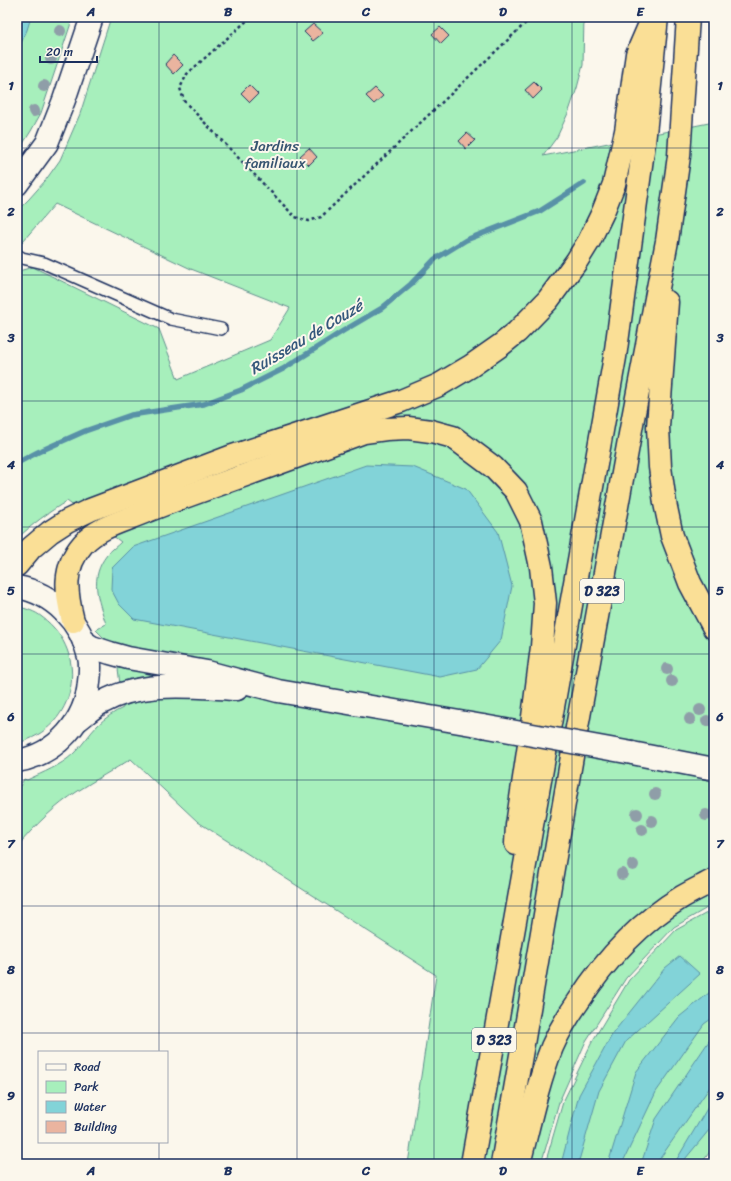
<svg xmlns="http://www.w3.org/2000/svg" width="731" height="1181" viewBox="0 0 731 1181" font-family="Sriracha,sans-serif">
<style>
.green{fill:#a7efbc;stroke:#618f8d}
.water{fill:#82d3d8;stroke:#5991a7}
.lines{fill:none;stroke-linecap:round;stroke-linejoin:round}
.stream{stroke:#5991a7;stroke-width:5.5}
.building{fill:#eab49f;stroke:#1b2f5e}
.lane-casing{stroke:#1b2f5e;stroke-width:14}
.secondary-casing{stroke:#1b2f5e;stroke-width:25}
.highway-casing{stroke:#1b2f5e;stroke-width:25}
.path{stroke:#1b2f5e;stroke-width:2.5;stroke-dasharray:3 3;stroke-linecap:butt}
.lane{stroke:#fbf7ec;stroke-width:11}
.secondary{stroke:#fbf7ec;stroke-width:22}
.highway{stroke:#fadf96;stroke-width:22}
.secondary-bridge-casing{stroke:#1b2f5e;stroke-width:25;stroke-linecap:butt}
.secondary-bridge{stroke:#fbf7ec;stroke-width:22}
.tree{fill:#8f9ea8}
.grid{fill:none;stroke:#1b2f5e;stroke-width:1;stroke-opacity:0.55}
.labels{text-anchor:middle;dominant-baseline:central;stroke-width:4;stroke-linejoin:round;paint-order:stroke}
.shield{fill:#fbf7ec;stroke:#5e6b89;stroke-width:1}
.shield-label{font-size:14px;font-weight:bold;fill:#1b2f5e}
.park-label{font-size:15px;fill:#375571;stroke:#fbf7ec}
.water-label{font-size:16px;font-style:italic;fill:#35587c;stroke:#fbf7ec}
.neatline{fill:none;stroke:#1b2f5e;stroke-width:1.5}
.grid-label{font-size:13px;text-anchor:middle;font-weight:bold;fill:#1b2f5e}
</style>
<rect width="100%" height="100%" fill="#fbf7ec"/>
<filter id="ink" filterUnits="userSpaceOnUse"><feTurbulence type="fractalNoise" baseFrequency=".025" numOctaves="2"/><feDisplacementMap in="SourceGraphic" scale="8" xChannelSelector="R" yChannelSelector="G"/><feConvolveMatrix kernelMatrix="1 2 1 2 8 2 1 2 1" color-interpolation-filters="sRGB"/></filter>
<g filter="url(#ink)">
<g class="green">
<polygon points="17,17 73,17 41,113 31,131 17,153"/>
<path d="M111 17H584L583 65 577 88 569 111 557 137 543 156 714 122V904L674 927 626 978 586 1041 559 1102 541 1164H408L436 975 198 822 131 759C113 770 95 780 78 791 55 806 35 825 17 847V810L18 808 17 807V792L24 779 27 780C44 772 60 766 73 754 83 745 89 734 98 725 105 718 114 712 123 708L115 645 104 638 96 630 106 624C98 599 89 578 107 555 111 550 117 546 121 542L67 501C49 512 32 524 17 539V270L19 271 33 267 159 329 178 379 270 340 290 308 191 269 55 204 17 248V211L29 199 45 181 60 160 80 114Z"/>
<path d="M17 606C26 609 35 611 42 617 91 653 77 729 17 743Z"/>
<polygon points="714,909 714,1146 701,1164 545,1164 563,1102 592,1042 629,980 676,930"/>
</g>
<g class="water">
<polygon points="17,17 31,17 27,30 17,52"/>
<polygon points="366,465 413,467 466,489 498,532 512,586 501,640 477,669 440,677 134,619 119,604 111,589 112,568 133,547"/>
<polygon points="680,956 700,974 626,1041 599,1091 578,1164 561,1164 579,1095 613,1033 665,968"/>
<polygon points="714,989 714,1017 704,1024 656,1092 622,1164 608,1164 636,1072 679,1017"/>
<polygon points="714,1037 714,1083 710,1087 656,1164 641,1164 656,1119 709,1041"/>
<polygon points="714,1102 714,1124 681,1164 674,1164 708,1107"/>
</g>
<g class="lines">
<polyline class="stream" points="17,463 38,452 85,431 131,415 204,404 241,390 283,369 343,331 382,308 411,284 435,259 466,240 540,211 584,183"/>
</g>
<g class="building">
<polygon points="313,24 323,33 313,41 304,32"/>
<polygon points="440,27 449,36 441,44 432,34"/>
<polygon points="173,55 183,65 174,74 165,64"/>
<polygon points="534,82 542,90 533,99 525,90"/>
<polygon points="249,85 258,94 250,102 241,93"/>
<polygon points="375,88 383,96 374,104 366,96"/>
<polygon points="467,133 475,140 466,149 459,141"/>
<polygon points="309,148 317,157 309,165 300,156"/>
</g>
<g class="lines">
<defs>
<polyline id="lane" points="17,255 22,258 44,263 171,319 221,329"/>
<g id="secondary">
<polyline points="17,184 47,143 64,100 92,17"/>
<path d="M17 587C53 593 81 622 89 657 91 665 90 674 89 682 86 721 57 754 17 761"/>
<polyline points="84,642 92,647 110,653 128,658 207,672 278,691 483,726"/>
<path d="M78 720C86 714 93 707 103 702 143 680 193 687 237 689"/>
<polyline points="632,753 714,769"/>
</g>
<g id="highway">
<polyline points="667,302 658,427 660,467 665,503 672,536 690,583 714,628"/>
<polyline points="17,565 31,548 50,532 67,521 90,510 230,457 401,401 439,385 471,366 501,345 517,332 548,300 576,262 589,241 603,212 614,184 626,131 637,54 650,24"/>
<path d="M73 621C66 593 62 568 83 544 95 531 111 525 127 519 147 511 167 503 187 496 246 475 305 454 364 432L386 429 408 428 431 431 453 437 493 467 516 491 531 521 541 567 545 603 542 647 532 725 517 825 516 844"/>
<polyline points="472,1164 615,357 644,143 657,17"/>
<polyline points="502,1164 524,1038 576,733 633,418 667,241 679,156 688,17"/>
<path d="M519 1164C529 1125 537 1085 552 1047 559 1031 568 1016 578 1002 605 960 639 923 682 897 692 891 703 886 714 880"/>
</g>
</defs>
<use href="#lane" class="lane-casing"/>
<use href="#secondary" class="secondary-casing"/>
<use href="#highway" class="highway-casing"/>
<polyline class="path" points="251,17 187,74 180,88 184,101 295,217 309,221 321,217 532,17"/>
<use href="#lane" class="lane"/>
<use href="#secondary" class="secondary"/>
<use href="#highway" class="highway"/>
<defs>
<polyline id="secondary-bridge" points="483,726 632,753"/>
</defs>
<use href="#secondary-bridge" class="secondary-bridge-casing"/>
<use href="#secondary-bridge" class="secondary-bridge"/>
</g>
<g class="tree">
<circle cx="60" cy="31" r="6"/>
<circle cx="51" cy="59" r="6"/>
<circle cx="44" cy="86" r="6"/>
<circle cx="34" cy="111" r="6"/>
<circle cx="667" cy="669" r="6"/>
<circle cx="672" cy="681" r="6"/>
<circle cx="700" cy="710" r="6"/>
<circle cx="690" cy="719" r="6"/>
<circle cx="707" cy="721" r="6"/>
<circle cx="655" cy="794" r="6"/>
<circle cx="637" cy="814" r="6"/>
<circle cx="706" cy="815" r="6"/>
<circle cx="652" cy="821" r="6"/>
<circle cx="642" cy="830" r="6"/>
<circle cx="633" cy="865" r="6"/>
<circle cx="622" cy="874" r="6"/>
</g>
</g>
<path class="grid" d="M159 17V1052M297 17V1164M434 17V1164M572 17V1164M17 148H714M17 275H714M17 401H714M17 527H714M17 654H714M17 780H714M17 906H714M17 1033H714M159 1142V1164"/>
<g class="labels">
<g class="shield">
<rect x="580" y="579" width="44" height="24" rx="3"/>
<rect x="472" y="1028" width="44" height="24" rx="3"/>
</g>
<g class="shield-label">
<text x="602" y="591">D 323</text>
<text x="494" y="1040">D 323</text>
</g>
<g class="park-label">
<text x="275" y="146">Jardins<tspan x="275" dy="17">familiaux</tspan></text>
</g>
<g class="water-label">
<text transform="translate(306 337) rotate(-31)">Ruisseau de Couzé</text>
</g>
</g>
<rect width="731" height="1181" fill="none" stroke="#fbf7ec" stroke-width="44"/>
<rect x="38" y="1051" width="130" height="92" fill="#fbf7ec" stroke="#a1a7b3"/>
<rect x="46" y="1064" width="20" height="6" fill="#fbf7ec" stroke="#a1a7b3"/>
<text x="74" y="1071" font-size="12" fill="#1b2f5e">Road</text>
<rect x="46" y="1081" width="20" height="12" fill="#a7efbc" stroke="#a1a7b3"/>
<text x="74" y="1091" font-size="12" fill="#1b2f5e">Park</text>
<rect x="46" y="1101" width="20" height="12" fill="#82d3d8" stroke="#a1a7b3"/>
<text x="74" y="1111" font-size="12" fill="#1b2f5e">Water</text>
<rect x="46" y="1121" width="20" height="12" fill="#eab49f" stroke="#a1a7b3"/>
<text x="74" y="1131" font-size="12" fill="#1b2f5e">Building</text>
<path d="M40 56v6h57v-6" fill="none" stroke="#1b2f5e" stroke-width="2"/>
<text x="46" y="56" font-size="12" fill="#1b2f5e" stroke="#fbf7ec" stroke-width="3" paint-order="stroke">20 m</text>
<rect x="22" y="22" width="687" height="1137" class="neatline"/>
<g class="grid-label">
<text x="91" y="16">A</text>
<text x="228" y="16">B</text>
<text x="366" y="16">C</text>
<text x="503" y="16">D</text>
<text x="640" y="16">E</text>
<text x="11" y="90">1</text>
<text x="720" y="90">1</text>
<text x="11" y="216">2</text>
<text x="720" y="216">2</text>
<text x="11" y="342">3</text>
<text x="720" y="342">3</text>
<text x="11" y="469">4</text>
<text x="720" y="469">4</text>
<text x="11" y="595">5</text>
<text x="720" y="595">5</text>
<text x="11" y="721">6</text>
<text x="720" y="721">6</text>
<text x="11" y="848">7</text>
<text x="720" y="848">7</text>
<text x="11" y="974">8</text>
<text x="720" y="974">8</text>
<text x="11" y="1100">9</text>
<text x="720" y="1100">9</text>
<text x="91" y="1175">A</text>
<text x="228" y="1175">B</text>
<text x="366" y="1175">C</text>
<text x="503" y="1175">D</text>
<text x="640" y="1175">E</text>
</g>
</svg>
